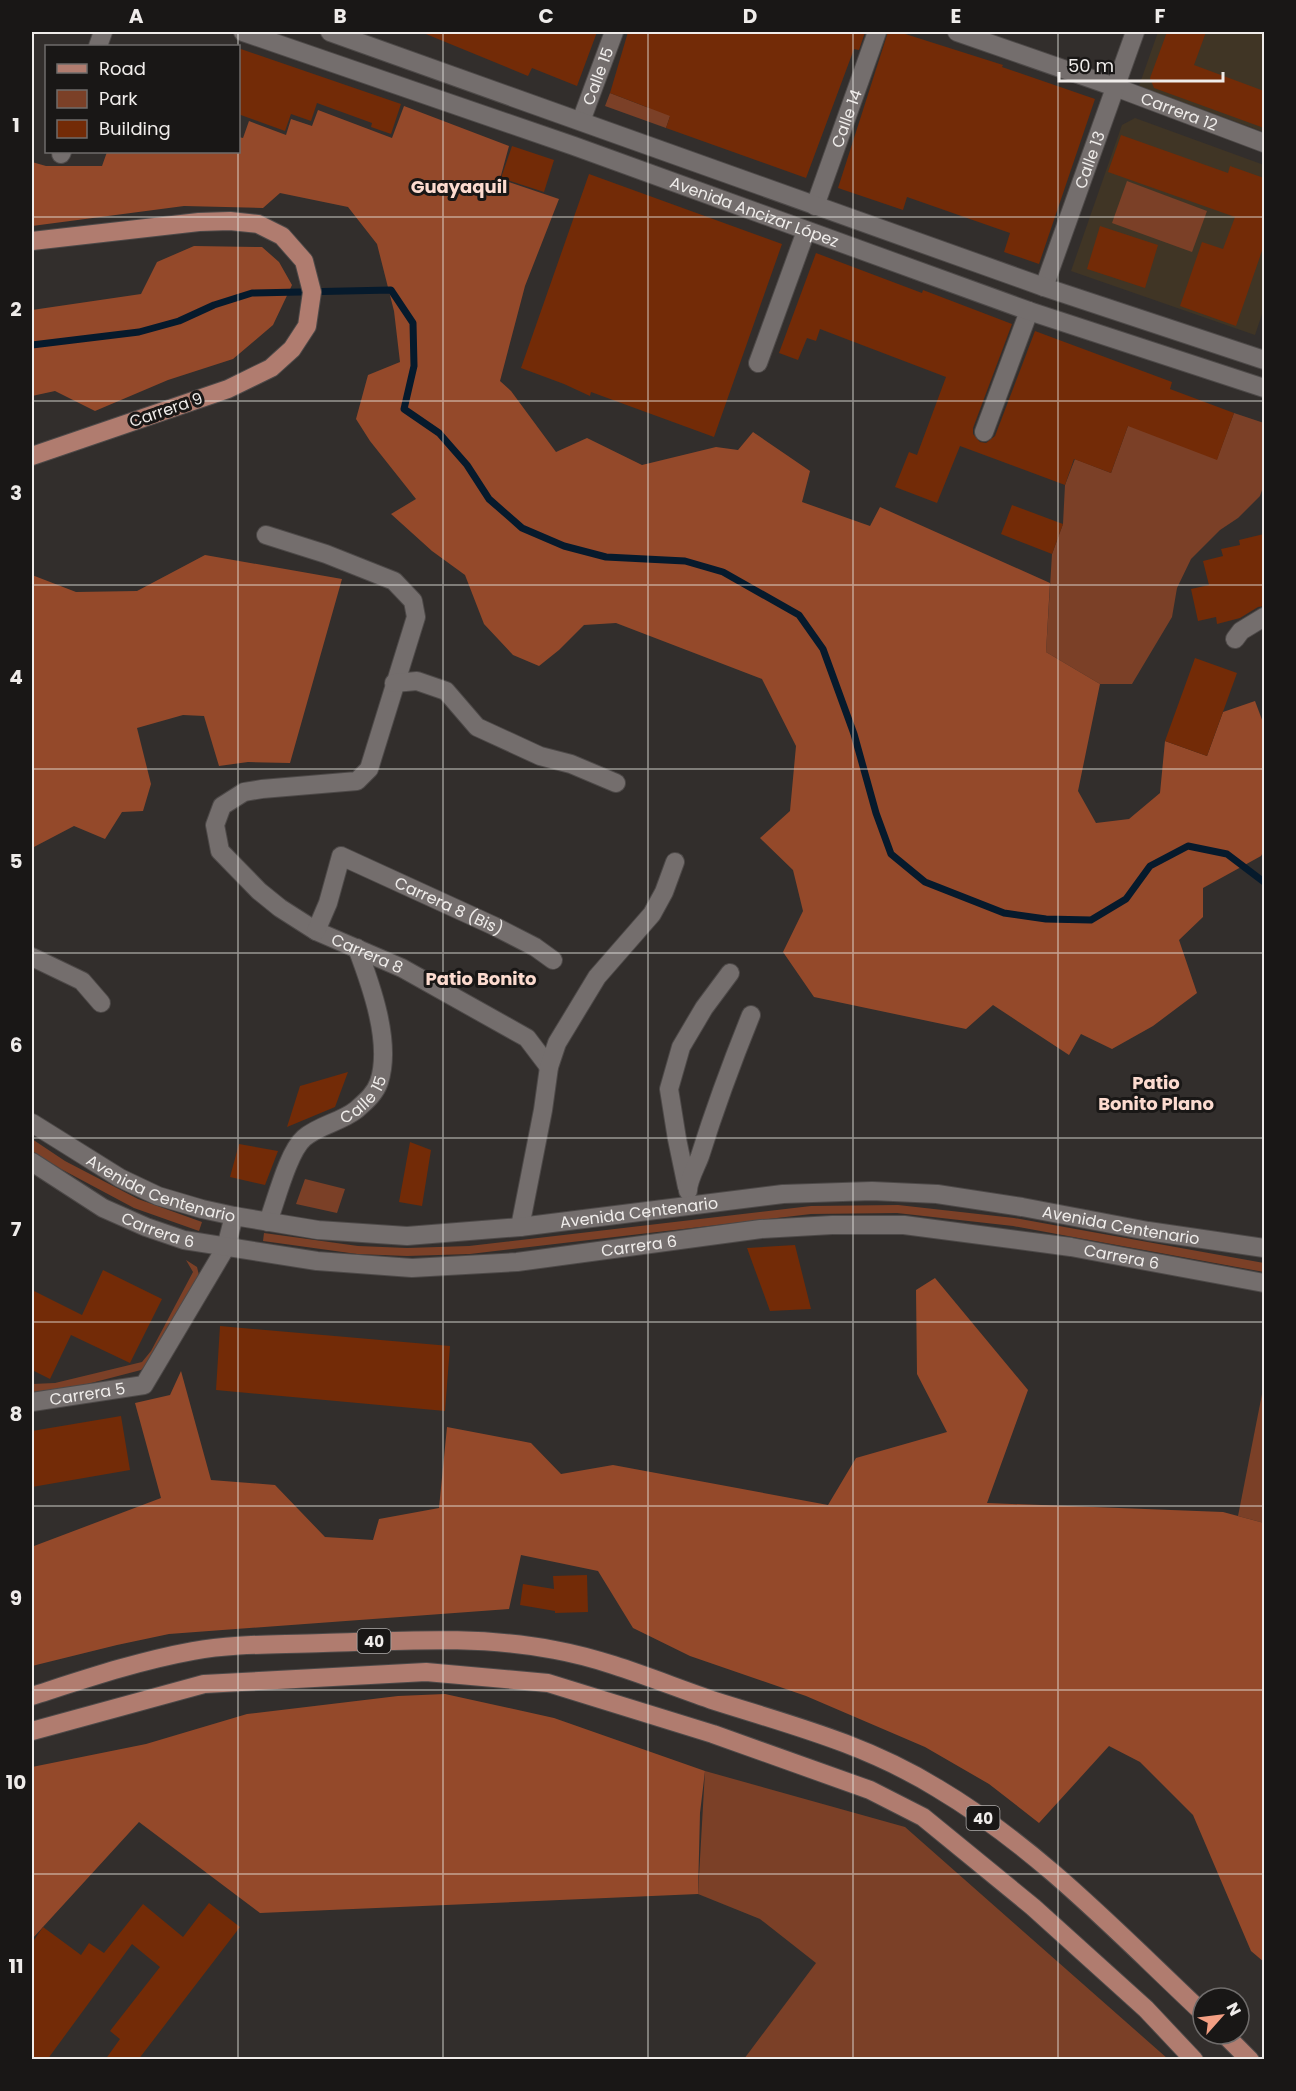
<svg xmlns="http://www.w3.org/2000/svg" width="1296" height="2091" viewBox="0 0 1296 2091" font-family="Poppins,sans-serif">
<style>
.education{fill:#403525}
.green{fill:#7b4027}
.forest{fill:#94492a}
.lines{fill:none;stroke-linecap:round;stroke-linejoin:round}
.stream{stroke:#061a2c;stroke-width:7}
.building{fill:#732b07}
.street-casing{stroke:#4d4948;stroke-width:20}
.secondary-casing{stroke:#4d4948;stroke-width:20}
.primary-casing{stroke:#4d4948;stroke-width:20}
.street{stroke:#746e6d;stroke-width:18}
.secondary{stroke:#746e6d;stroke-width:18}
.primary{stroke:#b07c6f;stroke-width:18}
.grid{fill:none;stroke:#efecea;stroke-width:1.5;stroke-opacity:0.55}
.labels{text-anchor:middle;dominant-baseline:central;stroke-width:6;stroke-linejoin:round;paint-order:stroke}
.shield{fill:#191716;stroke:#afacaa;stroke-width:1.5}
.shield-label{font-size:15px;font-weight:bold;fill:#efecea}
.street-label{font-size:16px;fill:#efecea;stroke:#191716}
.neighbourhood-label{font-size:18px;font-weight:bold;fill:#fcdbcf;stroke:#191716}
.neatline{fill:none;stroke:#efecea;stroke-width:2}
.grid-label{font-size:20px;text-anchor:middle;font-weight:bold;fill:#efecea}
</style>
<rect width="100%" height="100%" fill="#322e2c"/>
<g class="education">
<polygon points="1158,32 1264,32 1264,132 1139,86"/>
<polygon points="1135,118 1264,165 1264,308 1255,335 1071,271 1122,125"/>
</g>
<g class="green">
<polygon points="683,78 666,128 605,106 610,93 649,108"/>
<polygon points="1127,181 1207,211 1192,252 1112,223"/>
<polygon points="1234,413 1264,423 1264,484 1260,496 1238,518 1220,530 1191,559 1177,588 1172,617 1132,684 1100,684 1046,652 1052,554 1063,524 1065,485 1075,459 1111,473 1129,423 1217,459"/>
<polygon points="32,1139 65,1161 138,1199 202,1222 199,1231 134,1208 61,1169 32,1151"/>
<polygon points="305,1179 345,1189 337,1213 296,1204"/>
<polygon points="898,1205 1014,1218 1264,1263 1264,1272 1013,1226 897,1213 811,1214 470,1254 407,1256 357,1254 263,1241 264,1233 358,1246 407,1248 469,1246 811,1206"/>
<polygon points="186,1260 197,1267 199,1275 156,1356 141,1370 45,1395 32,1396 32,1384 55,1383 142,1362 151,1351 193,1272"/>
<polygon points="1264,1384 1264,1523 1238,1516"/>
<polygon points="705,1771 905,1827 1168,2059 744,2059 816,1963 760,1919 698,1894"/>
</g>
<g class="forest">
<polygon points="404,106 509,146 500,179 559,199 525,286 500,381 511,391 556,452 587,438 642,465 716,447 738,450 753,432 810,471 802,502 870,526 880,507 1050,583 1046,652 1100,684 1078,791 1096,823 1129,819 1160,793 1165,741 1207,756 1223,712 1255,701 1264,725 1264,850 1261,856 1203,888 1203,917 1179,940 1197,993 1153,1026 1112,1049 1081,1034 1069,1055 993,1005 966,1029 814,997 783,952 803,911 793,870 760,838 790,811 796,746 762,679 616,623 584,625 559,650 539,666 513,655 484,624 465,575 432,551 391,514 416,499 370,441 356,419 368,375 400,362 394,311 377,244 348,207 280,193 263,208 184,206 32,226 32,162 46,166 102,166 107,152 238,152 239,137 243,138 249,121 286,135 291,119 312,126 318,110 392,138"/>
<polygon points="194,246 262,247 279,262 292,285 273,325 233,359 168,380 95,411 55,391 32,396 32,310 141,294 157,262"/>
<polygon points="205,555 342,579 290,763 248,762 219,766 204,716 183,715 137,728 151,784 143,811 122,812 105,839 74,826 32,848 32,575 76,592 137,591"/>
<polygon points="935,1278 1028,1390 987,1503 1223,1512 1264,1523 1264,1962 1251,1951 1193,1815 1140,1762 1109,1746 1039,1823 989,1784 925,1747 806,1696 690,1656 633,1628 598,1571 521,1555 509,1609 169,1634 117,1645 32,1666 32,1549 34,1546 161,1498 135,1403 170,1395 181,1371 211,1480 275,1485 325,1537 373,1540 379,1519 439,1508 447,1427 531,1443 561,1474 613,1465 828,1505 856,1458 947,1432 917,1374 916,1290"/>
<polygon points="445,1694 554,1718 705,1771 700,1813 698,1894 260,1913 139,1822 32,1939 32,1767 146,1744 247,1714 398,1696"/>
</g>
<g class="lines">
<polyline class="stream" points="32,345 139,332 179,321 214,305 252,293 391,290 413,323 414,366 404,409 439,433 467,465 489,499 522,528 564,546 606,557 685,561 723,572 799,615 823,649 854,734 876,813 891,854 925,882 1004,913 1046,919 1091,920 1126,899 1150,866 1188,846 1227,854 1264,882"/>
</g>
<g class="building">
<polygon points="421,32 597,32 577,86 532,68 528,76"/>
<polygon points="628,32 865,32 859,50 854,49 806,178 666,128 670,116 610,93"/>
<polygon points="888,32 899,32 1003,65 1002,67 1095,99 1039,264 1004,252 1010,233 907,197 903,210 838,188"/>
<polygon points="1167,32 1206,32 1194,65 1264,91 1264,128 1154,88 1150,78"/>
<polygon points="238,48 401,104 391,134 371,127 372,123 317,103 311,121 291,114 285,131 238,114"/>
<polygon points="1121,135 1228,173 1230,166 1264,178 1264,245 1236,326 1180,306 1202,242 1223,249 1235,217 1108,172"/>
<polygon points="512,146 554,160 544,192 501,178"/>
<polygon points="589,174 782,244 714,437 591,392 590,396 564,384 521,368"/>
<polygon points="1100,226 1158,245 1145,288 1087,269"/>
<polygon points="816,253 922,293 923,290 1012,324 973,428 973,434 980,442 986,443 995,436 1035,331 1172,382 1170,389 1234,413 1217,460 1128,426 1111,473 1074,459 1065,485 960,446 937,503 895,487 909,452 917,455 946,377 820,329 816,341 807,338 798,360 779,353"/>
<polygon points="1012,505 1063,524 1052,554 1001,534"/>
<polygon points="1264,534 1264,606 1258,607 1240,618 1217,624 1216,617 1198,621 1191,589 1209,585 1203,561 1223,556 1221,549 1240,545 1239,540"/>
<polygon points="1195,658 1237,673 1207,756 1165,741"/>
<polygon points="348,1072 335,1107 287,1127 300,1086"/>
<polygon points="410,1142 431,1150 422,1206 399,1202"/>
<polygon points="239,1144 278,1151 265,1185 230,1177"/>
<polygon points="795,1245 811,1309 770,1311 747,1248"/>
<polygon points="103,1270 162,1299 130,1363 71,1335 50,1379 32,1370 32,1290 82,1315"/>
<polygon points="220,1326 450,1346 445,1411 216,1390"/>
<polygon points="121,1416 130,1470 32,1487 32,1431"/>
<polygon points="587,1575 588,1612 555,1613 555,1611 520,1605 523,1584 554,1589 553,1576"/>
<polygon points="209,1903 240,1927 138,2060 105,2060 120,2039 110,2031 160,1967 132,1944 47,2060 32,2060 32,1943 43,1927 81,1955 89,1943 104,1953 143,1904 183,1937"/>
</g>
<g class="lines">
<defs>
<g id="street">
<path id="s1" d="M957 32 1115 87 1264 143"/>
<polyline points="98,46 103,32"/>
<path id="s2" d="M581 121 614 32"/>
<polyline points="61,154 62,152"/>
<path id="s3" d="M815 206 877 32"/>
<path id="s4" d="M1044 287 1135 32"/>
<polyline points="758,363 806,231"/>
<polyline points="984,432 1029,311"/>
<path id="s5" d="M266 535 326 554 394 581 413 601 416 617 369 769 357 781 262 789 244 792 222 806 215 825 220 851 259 891 280 908 316 931 402 968 527 1038 549 1067"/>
<polyline points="1235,639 1241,631 1264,617"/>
<polyline points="394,683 417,681 446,691 477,727 540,756 571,764 616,783"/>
<path id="s6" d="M316 931 328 903 341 856 494 926 535 947 553 960"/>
<polyline points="32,957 82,981 101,1003"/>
<polyline points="687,1187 677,1139 669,1089 681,1047 704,1008 730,973"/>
<path d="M688 1191C688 1180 696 1167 700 1156 715 1108 732 1062 751 1015"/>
<path id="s7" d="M268 1222C276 1201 288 1152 304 1138 319 1125 341 1122 356 1110 365 1102 375 1094 379 1082 392 1043 371 985 357 948"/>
<polyline points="520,1227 543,1110 549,1067 557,1043 597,977 652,914 664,892 675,862"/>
<path id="s8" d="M32 1402 144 1385 226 1247 234 1216"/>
</g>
<g id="secondary">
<path id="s9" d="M243 32 574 146 1029 311 1264 388"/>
<polyline points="330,32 1044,287 1264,360"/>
<path id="s10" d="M32 1123 120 1178 158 1196 202 1209 234 1216 318 1230 407 1236 520 1227 783 1194 872 1191 937 1194 1022 1207 1148 1231 1264 1248"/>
<path id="s11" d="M32 1162 103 1208 146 1227 184 1240 317 1261 412 1268 517 1262 761 1229 832 1225H904L1071 1247 1264 1283"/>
</g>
<g id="primary">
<polyline points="32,241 199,222 230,221 258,224 282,236 304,261 312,292 307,326 292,349 271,368 228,389 32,456"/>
<path d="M32 1696C85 1679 138 1661 193 1651 235 1643 280 1645 323 1643 400 1641 478 1635 555 1650 610 1660 662 1683 715 1701 794 1726 865 1744 937 1788 1038 1848 1118 1933 1203 2013"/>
<polyline points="32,1731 204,1684 426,1672 548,1683 713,1734 870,1790 923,1817 1033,1907 1146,2009 1194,2060"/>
<polyline points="1224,2034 1250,2060"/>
</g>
</defs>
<use href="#street" class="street-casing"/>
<use href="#secondary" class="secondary-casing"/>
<use href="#primary" class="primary-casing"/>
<use href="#street" class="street"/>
<use href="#secondary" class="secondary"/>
<use href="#primary" class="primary"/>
</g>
<path class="grid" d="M238 32V46M443 32V2060M648 32V2060M853 32V2060M1058 32V2060M238 152V2060M32 217H1264M32 401H1264M32 585H1264M32 769H1264M32 953H1264M32 1138H1264M32 1322H1264M32 1506H1264M32 1690H1264M32 1874H1264"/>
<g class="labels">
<g class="shield">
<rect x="357.5" y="1629" width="33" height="24" rx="4.5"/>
<rect x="966.5" y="1806" width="33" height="24" rx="4.5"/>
</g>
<g class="shield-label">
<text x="374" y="1641">40</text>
<text x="983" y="1818">40</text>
</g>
<g class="street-label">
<text stroke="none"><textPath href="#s2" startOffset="48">Calle 15</textPath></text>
<text stroke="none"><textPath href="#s1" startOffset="236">Carrera 12</textPath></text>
<text stroke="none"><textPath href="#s3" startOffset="93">Calle 14</textPath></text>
<text stroke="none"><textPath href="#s4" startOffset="135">Calle 13</textPath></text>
<text stroke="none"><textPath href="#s9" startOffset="542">Avenida Ancizar López</textPath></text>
<text transform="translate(166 410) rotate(-19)">Carrera 9</text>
<text stroke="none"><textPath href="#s6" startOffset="198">Carrera 8 (Bis)</textPath></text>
<text stroke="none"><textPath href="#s5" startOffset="724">Carrera 8</textPath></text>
<text stroke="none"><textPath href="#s7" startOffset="164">Calle 15</textPath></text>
<text stroke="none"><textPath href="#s10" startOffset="146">Avenida Centenario</textPath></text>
<text stroke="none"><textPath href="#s10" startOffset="632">Avenida Centenario</textPath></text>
<text stroke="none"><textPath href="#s10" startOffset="1118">Avenida Centenario</textPath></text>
<text stroke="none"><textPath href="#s11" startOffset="144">Carrera 6</textPath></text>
<text stroke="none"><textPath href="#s11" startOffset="630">Carrera 6</textPath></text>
<text stroke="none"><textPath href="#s11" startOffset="1116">Carrera 6</textPath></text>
<text stroke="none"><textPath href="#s8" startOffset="56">Carrera 5</textPath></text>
</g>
<g class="neighbourhood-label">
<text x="459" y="186">Guayaquil</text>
<text x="481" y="978">Patio Bonito</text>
<text x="1156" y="1082">Patio<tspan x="1156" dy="21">Bonito Plano</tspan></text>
</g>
</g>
<rect width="1296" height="2091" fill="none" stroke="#191716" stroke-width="66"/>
<rect x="45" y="45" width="195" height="108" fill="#191716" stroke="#6f6c6b" stroke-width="1.5"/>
<rect x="57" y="64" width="30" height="9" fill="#b07c6f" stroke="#6f6c6b" stroke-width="1.5"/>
<text x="99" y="75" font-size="18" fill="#efecea">Road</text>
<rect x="57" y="90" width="30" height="18" fill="#7b4027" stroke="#6f6c6b" stroke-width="1.5"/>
<text x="99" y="105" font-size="18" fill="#efecea">Park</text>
<rect x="57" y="120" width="30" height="18" fill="#732b07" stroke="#6f6c6b" stroke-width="1.5"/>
<text x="99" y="135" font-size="18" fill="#efecea">Building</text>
<g transform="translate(1221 2016) rotate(62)"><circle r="28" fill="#191716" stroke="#6f6c6b" stroke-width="1.5"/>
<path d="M0-4.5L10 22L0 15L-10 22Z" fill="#f39f83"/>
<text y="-9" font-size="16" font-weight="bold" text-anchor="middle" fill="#efecea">N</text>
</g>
<path d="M1059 72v9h164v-9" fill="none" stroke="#efecea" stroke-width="3"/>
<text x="1068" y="72" font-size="18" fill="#efecea" stroke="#191716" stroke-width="4.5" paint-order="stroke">50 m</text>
<rect x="33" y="33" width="1230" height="2025" class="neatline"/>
<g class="grid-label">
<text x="136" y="23">A</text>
<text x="340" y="23">B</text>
<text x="546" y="23">C</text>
<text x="750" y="23">D</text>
<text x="956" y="23">E</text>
<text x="1160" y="23">F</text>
<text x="16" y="132">1</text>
<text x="16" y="316">2</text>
<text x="16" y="500">3</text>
<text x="16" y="684">4</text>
<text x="16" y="868">5</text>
<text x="16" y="1052">6</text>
<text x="16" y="1236">7</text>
<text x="16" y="1421">8</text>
<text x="16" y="1605">9</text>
<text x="16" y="1789">10</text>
<text x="16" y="1973">11</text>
</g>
</svg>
